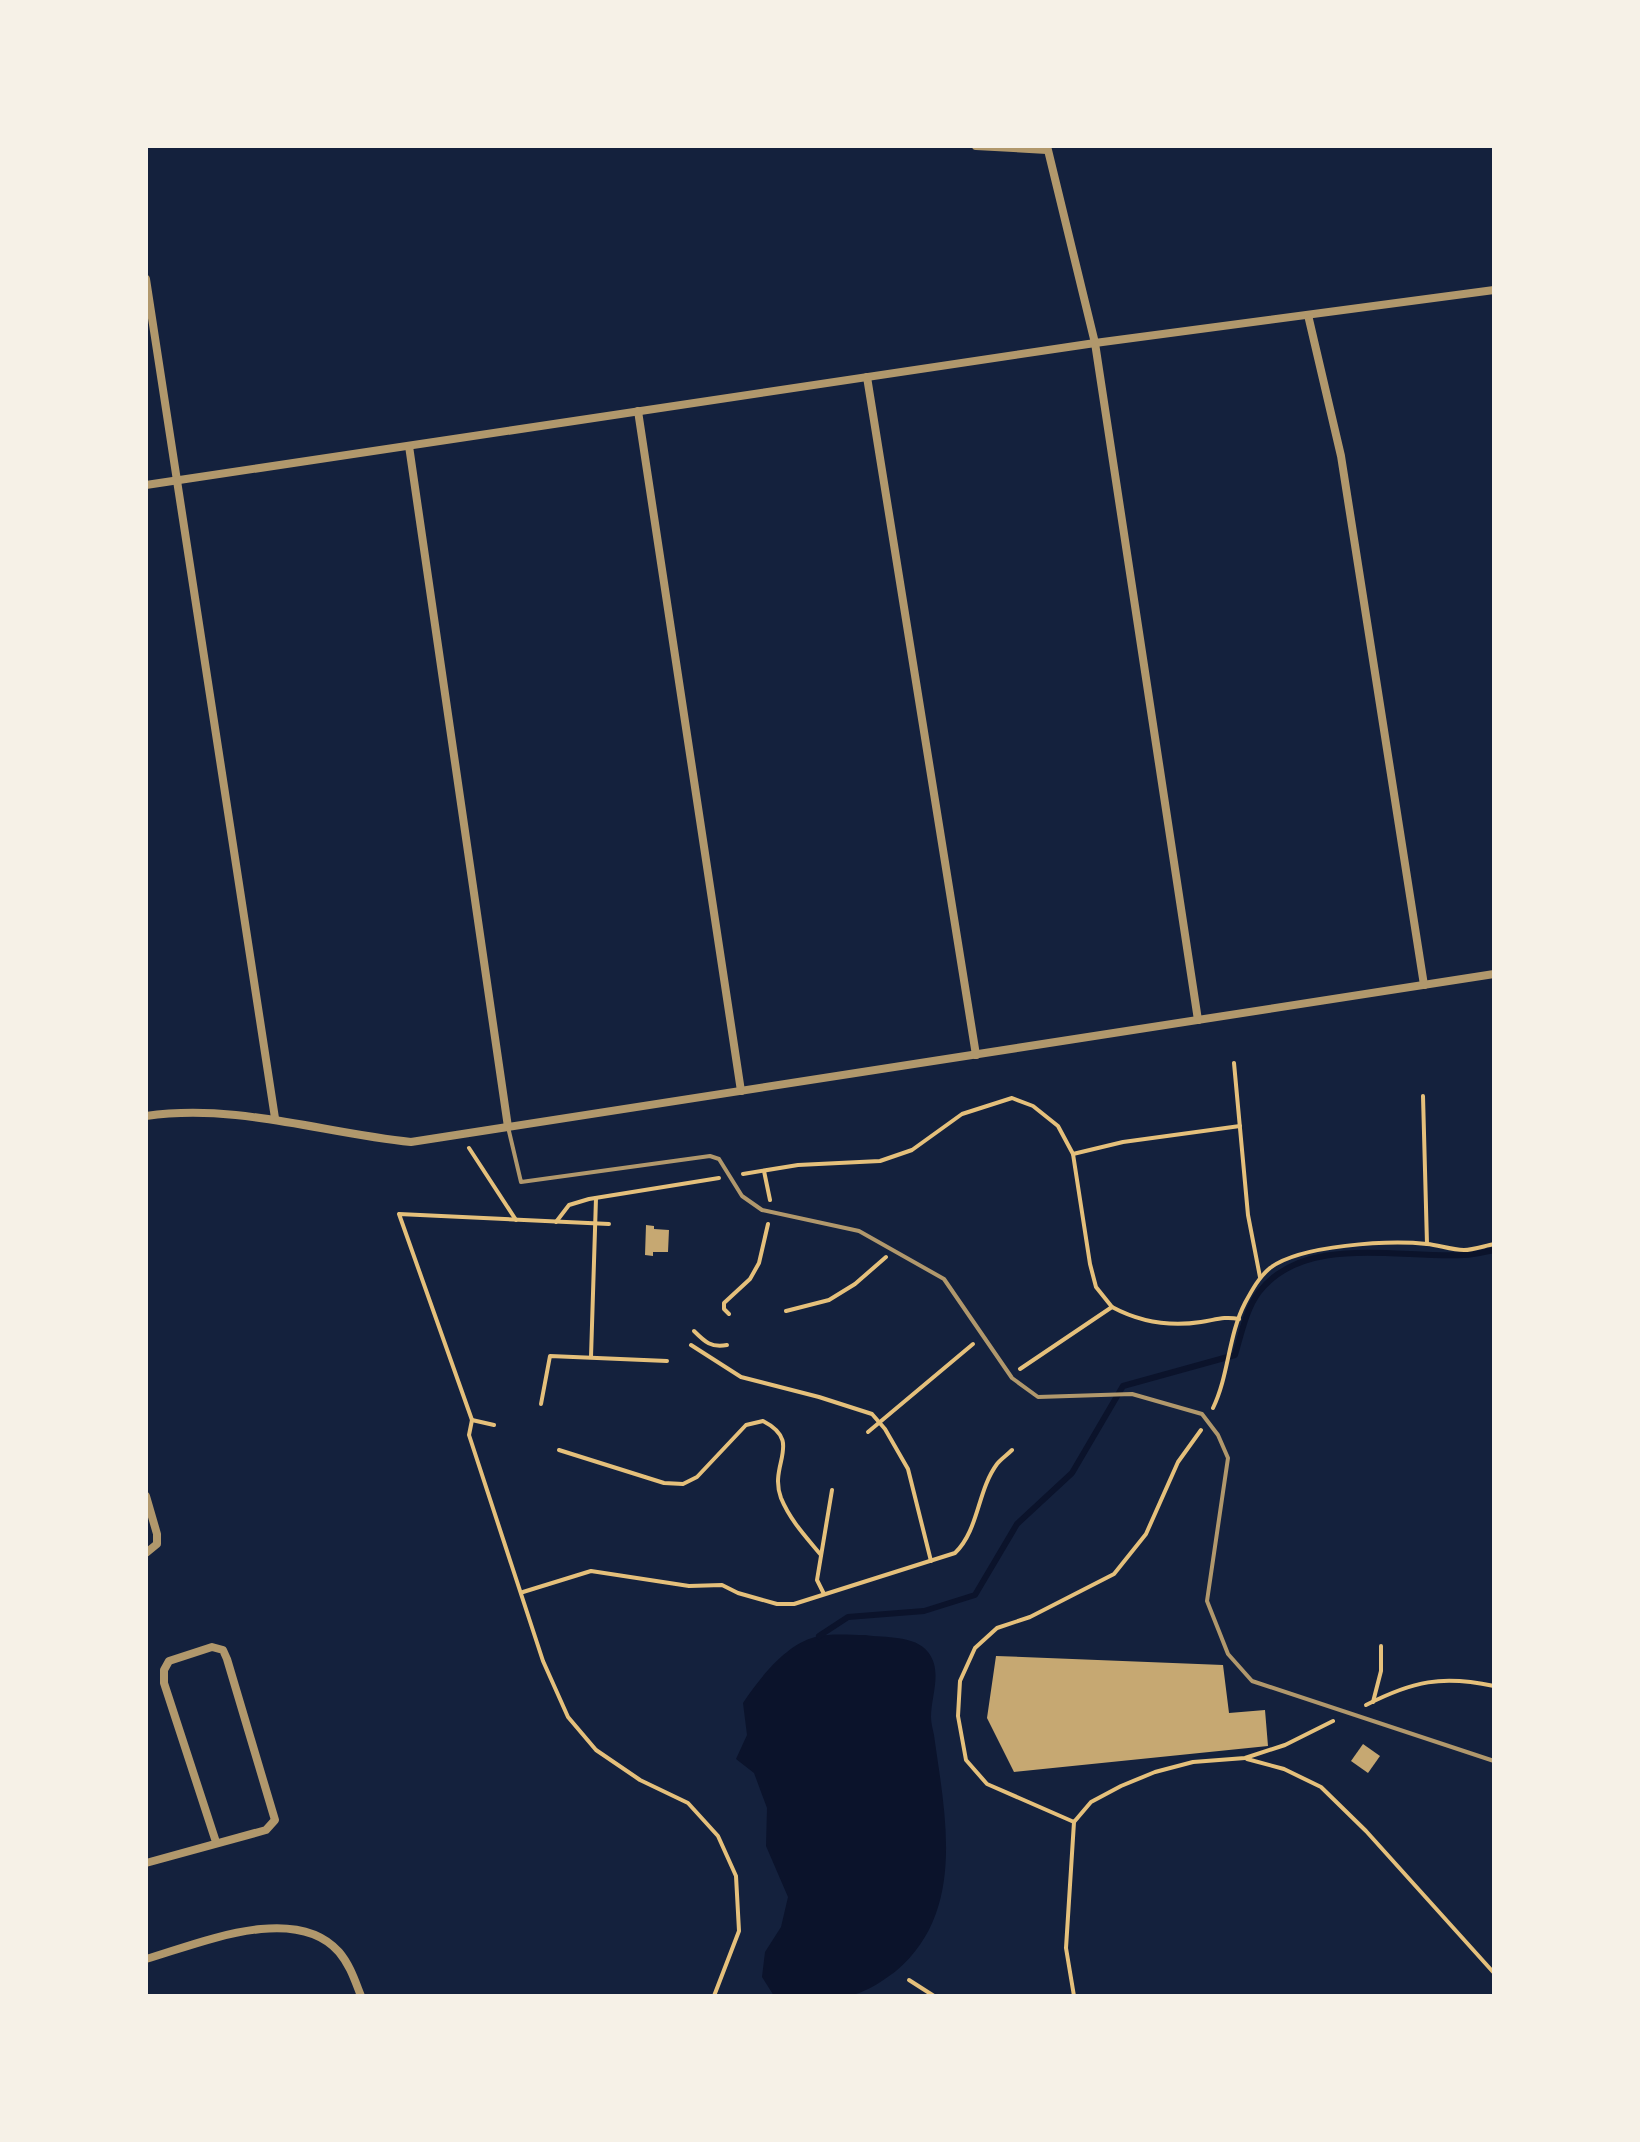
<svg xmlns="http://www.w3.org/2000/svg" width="1640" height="2142" viewBox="0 0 1640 2142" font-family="Jost,sans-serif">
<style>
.water{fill:#0b132b}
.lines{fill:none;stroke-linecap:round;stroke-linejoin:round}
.stream{stroke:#0b132b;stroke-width:6}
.building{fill:#c6a872}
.path{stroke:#e5c07b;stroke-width:4}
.service{stroke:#b1986c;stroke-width:4}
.minor{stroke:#b1986c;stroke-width:8}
</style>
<rect width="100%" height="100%" fill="#14213d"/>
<path class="water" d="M865 1635C885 1638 915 1635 928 1652 943 1671 931 1696 931 1717 931 1723 933 1730 934 1735 945 1815 967 1911 896 1971 883 1981 864 1994 847 1996 824 1999 798 1996 774 1996L762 1977 765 1952 781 1927 788 1897 766 1846 767 1808 754 1773 736 1759 747 1735 743 1703C760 1678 785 1645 815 1637 831 1633 849 1635 865 1635Z"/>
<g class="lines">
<path class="stream" d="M819 1636 848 1617 924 1611 975 1595 1017 1524 1072 1473 1123 1386 1235 1355C1241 1335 1246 1309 1259 1292 1305 1233 1400 1259 1464 1255 1474 1255 1484 1252 1494 1250"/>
</g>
<g class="building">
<polygon points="646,1225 654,1226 654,1229 669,1230 668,1252 653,1252 653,1256 645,1255"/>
<polygon points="996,1656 1223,1665 1229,1713 1265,1710 1268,1746 1014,1772 987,1718"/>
<polygon points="1363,1744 1380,1756 1368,1773 1351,1761"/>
</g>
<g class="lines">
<g class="path">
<polyline points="1234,1063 1248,1215 1260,1277"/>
<polyline points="1423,1096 1427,1244"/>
<polyline points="469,1148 516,1220"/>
<polyline points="1073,1154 1123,1142 1240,1126"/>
<polyline points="764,1171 770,1200"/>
<polyline points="743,1174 798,1165 880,1161 912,1150 962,1114 1012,1098 1033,1106 1058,1126 1073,1154 1090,1264 1096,1287 1112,1307 1020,1369"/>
<polyline points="556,1222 569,1205 589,1199 719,1178"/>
<path d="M1112 1307C1140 1322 1169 1327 1201 1322 1215 1320 1224 1316 1239 1319"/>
<polyline points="786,1311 829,1300 855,1284 886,1257"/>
<polyline points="729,1314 724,1309 724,1303 750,1279 759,1263 768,1224"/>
<path d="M694 1331C705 1342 711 1348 727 1345"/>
<polyline points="691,1345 741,1377 819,1397 872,1414 885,1429 908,1469 931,1561"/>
<polyline points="591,1357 596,1198"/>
<polyline points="541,1404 550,1356 667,1361"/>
<path d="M1213 1408C1229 1375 1228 1336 1245 1303 1252 1290 1259 1277 1270 1268 1300 1245 1389 1240 1427 1244 1439 1245 1451 1250 1464 1250 1473 1250 1484 1246 1494 1244"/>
<polyline points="472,1420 399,1214 609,1224"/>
<polyline points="494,1425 472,1420 469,1435 543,1661 568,1717 596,1750 640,1780 688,1803 718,1836 736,1876 739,1931 714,1996"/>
<polyline points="1201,1430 1178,1462 1146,1534 1114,1574 1030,1617 997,1628 975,1648 960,1681 958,1716 966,1760 987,1784 1074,1822 1091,1802 1121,1786 1155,1772 1193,1762 1245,1758 1285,1745 1333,1721"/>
<polyline points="868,1432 973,1344"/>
<path d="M559 1450 664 1483 683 1484 697 1477 746 1425 763 1421C804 1442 768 1464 781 1498 790 1520 806 1537 821 1555"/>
<path d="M523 1592 591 1571 689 1586 722 1585 738 1593 777 1604H794L955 1553C979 1530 977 1491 997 1464 1001 1459 1007 1455 1012 1450"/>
<polyline points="824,1594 817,1580 832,1490"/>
<polyline points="1373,1702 1381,1671 1381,1646"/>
<path d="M1366 1705C1413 1681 1442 1675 1494 1686"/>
<polyline points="1247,1759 1284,1769 1321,1787 1366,1831 1494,1973"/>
<polyline points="1074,1822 1066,1948 1074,1996"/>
<polyline points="909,1980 934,1996"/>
</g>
<polyline class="service" points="508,1127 521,1182 710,1156 719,1159 742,1196 762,1210 859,1231 944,1279 1012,1378 1038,1397 1132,1394 1202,1414 1218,1435 1228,1458 1207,1601 1228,1654 1252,1681 1494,1761"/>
<g class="minor">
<polyline points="976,146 1047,150"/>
<polyline points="1047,146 1095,343 1198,1020"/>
<polyline points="146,279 275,1118"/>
<polyline points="1308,315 1341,456 1424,985"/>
<polyline points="867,377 976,1055"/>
<polyline points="638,411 741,1091"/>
<polyline points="409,446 508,1127"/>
<polyline points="146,485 1095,343 1494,290"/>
<path d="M146 1116C237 1103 322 1133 411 1142L1494 974"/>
<polyline points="146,1496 157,1534 157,1544 146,1553"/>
<polyline points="146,1863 266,1830 275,1820 227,1659 223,1650 212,1647 169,1661 164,1670 164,1683 216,1842"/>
<path d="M146 1959C198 1944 295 1902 339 1952 350 1965 355 1981 361 1996"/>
</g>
</g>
<rect width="1640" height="2142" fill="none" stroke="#f6f1e7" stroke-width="296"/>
</svg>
